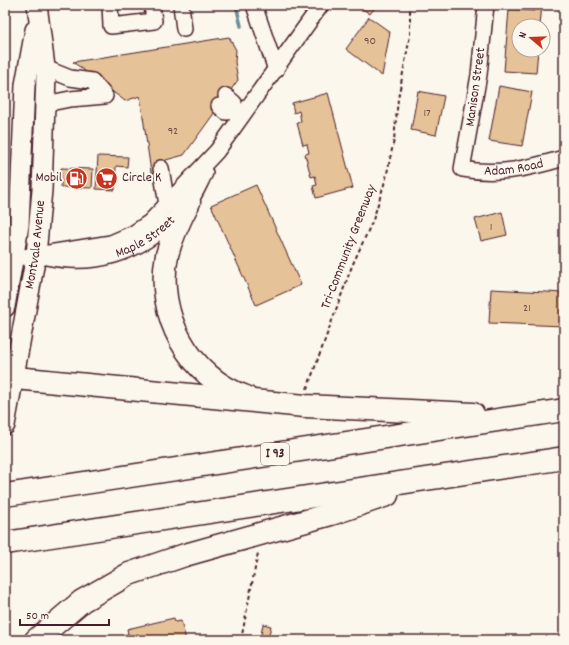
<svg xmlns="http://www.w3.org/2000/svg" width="569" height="645" viewBox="0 0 569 645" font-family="Dekko,sans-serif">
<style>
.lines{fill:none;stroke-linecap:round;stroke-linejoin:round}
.stream{stroke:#6c8c95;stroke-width:3.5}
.building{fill:#e5c297;stroke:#4a1f2b}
.minor-casing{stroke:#4a1f2b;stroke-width:18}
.major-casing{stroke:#4a1f2b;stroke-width:22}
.highway-casing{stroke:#4a1f2b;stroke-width:25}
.path{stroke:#4a1f2b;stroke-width:2;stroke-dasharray:4 3;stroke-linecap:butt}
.minor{stroke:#fbf7ec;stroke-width:15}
.major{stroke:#fbf7ec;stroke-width:19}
.highway{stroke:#fbf7ec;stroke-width:22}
.labels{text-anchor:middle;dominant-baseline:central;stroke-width:4;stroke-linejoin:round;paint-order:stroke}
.number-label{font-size:12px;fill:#714846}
.shield{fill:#fbf7ec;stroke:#7f6065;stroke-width:1}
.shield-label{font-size:13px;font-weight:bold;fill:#4a1f2b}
.street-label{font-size:14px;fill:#4a1f2b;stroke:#fbf7ec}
.poi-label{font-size:14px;fill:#4a1f2b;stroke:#fbf7ec;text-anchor:end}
</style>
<rect width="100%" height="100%" fill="#fbf7ec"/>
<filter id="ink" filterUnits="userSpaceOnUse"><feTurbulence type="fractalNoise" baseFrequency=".025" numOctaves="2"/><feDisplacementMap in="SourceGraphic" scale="8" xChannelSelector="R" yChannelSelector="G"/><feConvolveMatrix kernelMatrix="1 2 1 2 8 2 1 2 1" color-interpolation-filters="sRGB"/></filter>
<g filter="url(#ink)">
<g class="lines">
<polyline class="stream" points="236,5 241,26"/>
</g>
<g class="building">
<polygon points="357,5 377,5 370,14"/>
<polygon points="534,5 542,5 540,26 519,26 519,50 538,50 536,73 504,71 509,9 534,11"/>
<polygon points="369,17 390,32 382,76 346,49"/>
<polygon points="229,37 236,50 235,62 238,80 184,155 166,160 152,179 140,96 125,101 73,62"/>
<polygon points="499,86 532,92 522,146 489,141"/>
<polygon points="418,91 444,96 436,135 411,130"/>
<polygon points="328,93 353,188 316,198 313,186 317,185 315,176 311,177 305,154 309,153 307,144 303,145 297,123 301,121 299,111 294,113 292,103"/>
<polygon points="98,156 128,157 127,167 116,166 115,190 96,189"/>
<polygon points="61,168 93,169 92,188 61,187"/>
<polygon points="256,185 301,285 256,305 211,205"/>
<polygon points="502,212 507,235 481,241 475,219"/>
<polygon points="491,289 564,293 564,326 489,323"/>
<polygon points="174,618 175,622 181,621 186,640 124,640 123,635 128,634 127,629"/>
<polygon points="263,624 271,626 268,640 260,640"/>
</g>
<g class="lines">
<defs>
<g id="minor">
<polyline points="110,5 111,26 154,21 152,5"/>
<polyline points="181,5 184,29"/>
<polyline points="254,5 276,70"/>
<path id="s1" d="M486 5 479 75 462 169C498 176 530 168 564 158"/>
<polyline points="45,68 70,78 92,81 105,96 70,99 45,104"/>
<polyline points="219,106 226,112 234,111 234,103 226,96"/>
<polyline points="161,168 167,205"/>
<path id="s2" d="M46 257C94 267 138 254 172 220 178 214 185 209 189 202 196 193 200 182 205 173"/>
<polyline points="5,260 111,243 134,233 150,222 217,151 321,5"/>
</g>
<g id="major">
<polyline points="5,307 19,225 25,85 35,30"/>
<path id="s3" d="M5 425 36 255 42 190 46 75 37 5"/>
</g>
<g id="highway">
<path d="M189 202C180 219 172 236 167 255 155 314 189 377 246 397"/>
<polyline points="5,377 305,406 473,414"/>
<polyline points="5,495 564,410"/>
<polyline points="5,543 564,458"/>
<polyline points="36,640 82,601 129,574 185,555 331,514 387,495"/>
</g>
</defs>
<use href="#minor" class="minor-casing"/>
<use href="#major" class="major-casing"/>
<use href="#highway" class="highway-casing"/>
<g class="path">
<polyline points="307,389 352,266 373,220 386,178 394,140 398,99 410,36 410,5"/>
<polyline points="241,640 258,553"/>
</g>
<use href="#minor" class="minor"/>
<use href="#major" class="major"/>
<use href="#highway" class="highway"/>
</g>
</g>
<defs>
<symbol id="fuel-disc" viewBox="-11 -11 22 22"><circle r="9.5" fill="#c8321e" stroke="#fbf7ec"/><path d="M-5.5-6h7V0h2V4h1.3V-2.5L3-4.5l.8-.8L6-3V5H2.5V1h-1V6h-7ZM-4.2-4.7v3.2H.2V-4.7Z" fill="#fff"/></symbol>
<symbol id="supermarket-disc" viewBox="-11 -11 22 22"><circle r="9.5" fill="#c8321e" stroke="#fbf7ec"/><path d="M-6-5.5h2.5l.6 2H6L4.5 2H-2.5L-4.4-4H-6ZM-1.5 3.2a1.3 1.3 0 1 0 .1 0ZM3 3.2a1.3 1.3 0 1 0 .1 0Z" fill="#fff"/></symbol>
</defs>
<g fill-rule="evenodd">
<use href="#fuel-disc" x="64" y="166" width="25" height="25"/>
<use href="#supermarket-disc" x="94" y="166" width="25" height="25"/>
</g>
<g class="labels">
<g class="number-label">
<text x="370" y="41">90</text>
<text x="427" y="113">17</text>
<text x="173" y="131">92</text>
<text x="491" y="227">1</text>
<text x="527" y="308">21</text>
</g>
<rect class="shield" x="261" y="443" width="28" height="22" rx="3"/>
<g class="shield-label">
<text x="275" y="454">I 93</text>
</g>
<g class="street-label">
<text transform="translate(476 87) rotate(-82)">Manison Street</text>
<text stroke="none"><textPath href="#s1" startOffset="218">Adam Road</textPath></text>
<text stroke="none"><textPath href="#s2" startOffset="105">Maple Street</textPath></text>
<text stroke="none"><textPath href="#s3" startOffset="183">Montvale Avenue</textPath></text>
<text transform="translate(349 247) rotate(-69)">Tri-Community Greenway</text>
</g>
<g class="poi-label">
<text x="62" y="178">Mobil</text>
<text x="122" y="178" text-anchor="start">Circle K</text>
</g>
</g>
<rect width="569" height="645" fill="none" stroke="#fbf7ec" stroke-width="20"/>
<rect x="10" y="10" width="549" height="625" fill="none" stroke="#4a1f2b" stroke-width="1.5" filter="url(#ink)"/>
<g transform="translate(531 38) rotate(289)"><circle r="19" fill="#fbf7ec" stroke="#b4a19f"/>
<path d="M0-3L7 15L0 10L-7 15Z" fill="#c8321e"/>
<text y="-6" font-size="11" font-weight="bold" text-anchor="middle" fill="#4a1f2b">N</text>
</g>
<path d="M20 619v6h89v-6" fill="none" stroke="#4a1f2b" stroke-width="2"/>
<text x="26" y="619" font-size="12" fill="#4a1f2b" stroke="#fbf7ec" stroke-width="3" paint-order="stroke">50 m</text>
</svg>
